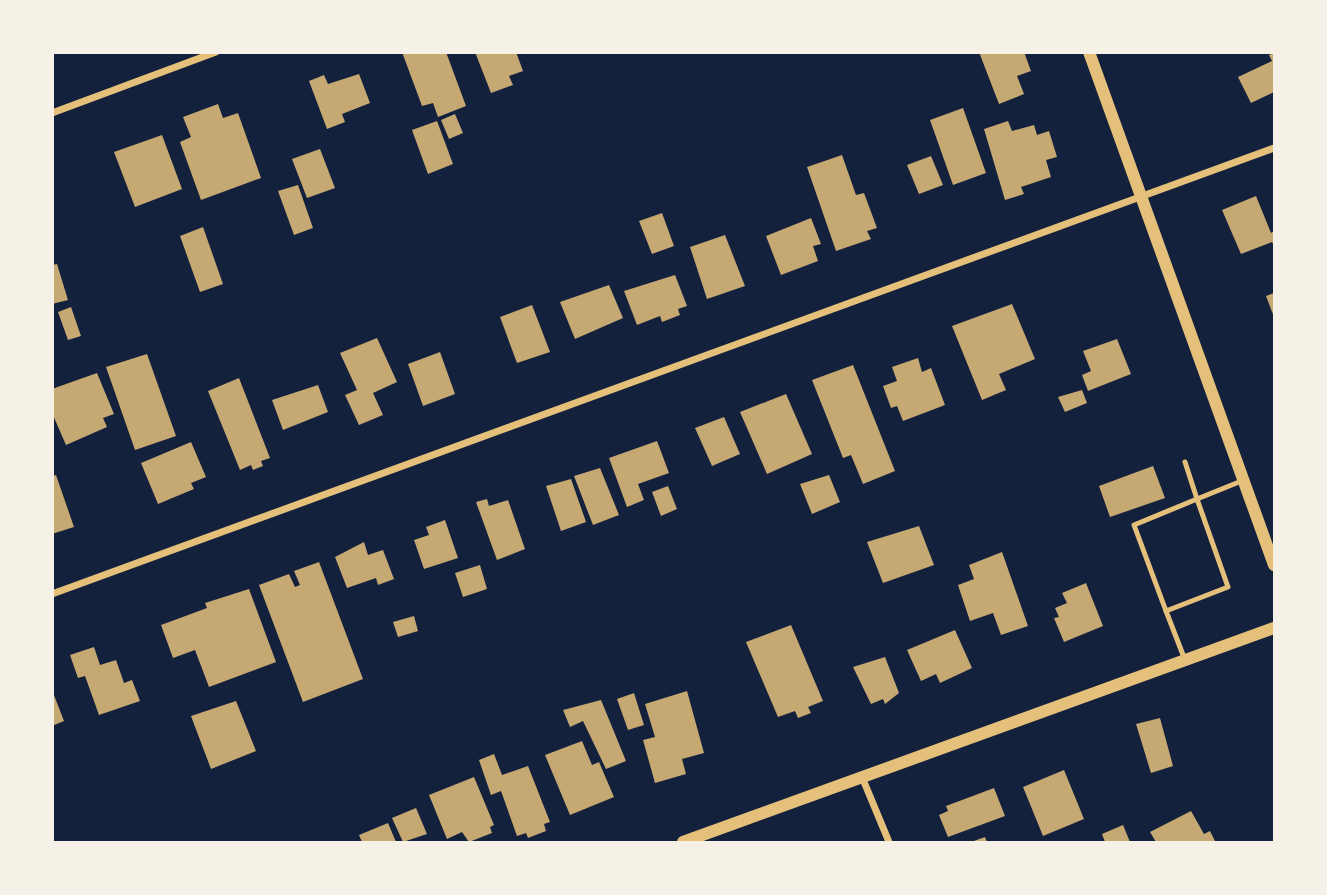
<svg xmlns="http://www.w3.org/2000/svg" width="1327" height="895" viewBox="0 0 1327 895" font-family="Overpass,sans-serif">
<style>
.building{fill:#c6a872}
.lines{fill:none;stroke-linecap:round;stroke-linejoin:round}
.service{stroke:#e5c07b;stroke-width:5}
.minor{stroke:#e5c07b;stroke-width:7}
.tertiary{stroke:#e5c07b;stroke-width:12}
</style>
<rect width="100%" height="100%" fill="#14213d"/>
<g class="building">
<polygon points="402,52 446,52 466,106 438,117 433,103 422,106"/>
<polygon points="475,52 516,52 523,71 509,76 513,85 491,93"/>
<polygon points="979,52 1024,52 1031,71 1017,76 1024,94 999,104"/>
<polygon points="1274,53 1274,92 1251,103 1238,77 1272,61 1269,55"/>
<polygon points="359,74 370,103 342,114 345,122 327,129 309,81 324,75 328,84"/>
<polygon points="218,104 223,118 238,113 261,178 201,200 180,142 191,137 183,117"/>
<polygon points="963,108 986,173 953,185 930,120"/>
<polygon points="455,114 463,133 449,139 441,120"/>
<polygon points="437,121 453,164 428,174 412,130"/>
<polygon points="1008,121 1012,131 1034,125 1037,135 1049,131 1057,157 1046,160 1051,177 1021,187 1024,194 1005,200 984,129"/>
<polygon points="162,135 182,189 135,207 114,152"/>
<polygon points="320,149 335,188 307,198 292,159"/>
<polygon points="842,155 856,195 864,193 877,228 867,231 871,239 836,251 807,167"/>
<polygon points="931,156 943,185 919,194 907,165"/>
<polygon points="298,185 313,228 294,235 278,191"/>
<polygon points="1256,196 1271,233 1274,231 1274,246 1272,242 1241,254 1222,210"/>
<polygon points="662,213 674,246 652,254 639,221"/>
<polygon points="811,218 821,244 813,246 818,261 781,275 766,236"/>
<polygon points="203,227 223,284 200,292 180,236"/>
<polygon points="725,235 745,286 707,299 690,247"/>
<polygon points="57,264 68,300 52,304 52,265"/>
<polygon points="675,275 687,306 678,309 680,315 662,322 660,316 637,325 624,291"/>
<polygon points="609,285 623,318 575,339 560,302"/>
<polygon points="1274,293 1274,317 1266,296"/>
<polygon points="1012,304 1035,359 999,374 1006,390 982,400 952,326"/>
<polygon points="532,305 550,352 517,363 500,317"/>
<polygon points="71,307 81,336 68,340 58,312"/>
<polygon points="377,338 397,382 373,393 383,415 359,425 345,395 357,390 340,353"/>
<polygon points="1117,339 1131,374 1088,391 1082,375 1091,371 1083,351"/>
<polygon points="440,352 455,394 423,406 408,364"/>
<polygon points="147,354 176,436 135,450 106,367"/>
<polygon points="918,358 922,372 931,368 945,405 903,421 897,406 891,408 883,386 897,381 892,367"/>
<polygon points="853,365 895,471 863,484 851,455 843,458 812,380"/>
<polygon points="97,373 114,414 103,418 107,427 66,445 52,413 52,389"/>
<polygon points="239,378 270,458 261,461 263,466 253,470 251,465 240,470 208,391"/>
<polygon points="318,385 328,412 283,430 272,400"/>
<polygon points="1082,390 1087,403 1065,412 1058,397"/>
<polygon points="786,394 812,454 767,474 740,412"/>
<polygon points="724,417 740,454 712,466 695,428"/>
<polygon points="657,441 669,473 638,484 644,500 627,507 609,458"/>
<polygon points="191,442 206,477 191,483 194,489 158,504 141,463"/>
<polygon points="1153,466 1165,498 1110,517 1099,486"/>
<polygon points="600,468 619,515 593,525 574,476"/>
<polygon points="56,475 74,527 52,534 52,476"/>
<polygon points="829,475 840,502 812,514 800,484"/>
<polygon points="571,479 586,522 561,531 546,486"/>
<polygon points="668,486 677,509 661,516 652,492"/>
<polygon points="487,499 489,506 508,500 525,549 497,560 476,502"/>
<polygon points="445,520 458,558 424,569 414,540 429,535 426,527"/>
<polygon points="919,526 934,565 883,583 867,542"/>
<polygon points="364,542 368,555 383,550 394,579 378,585 376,578 347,588 335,557"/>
<polygon points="1002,552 1028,626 1001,635 993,613 970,621 958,585 974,579 969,565"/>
<polygon points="319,562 363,679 303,702 259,585 289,574 295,587 300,585 294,571"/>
<polygon points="480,565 487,589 463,597 455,573"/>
<polygon points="1086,583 1103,626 1064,642 1054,618 1059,617 1055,608 1067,603 1062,593"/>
<polygon points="249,589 276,662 209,687 195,650 173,658 161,625 207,608 205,603"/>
<polygon points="414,616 418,631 398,637 393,622"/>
<polygon points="791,625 823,701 808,707 811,713 798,718 795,711 778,717 746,642"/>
<polygon points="955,630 972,668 940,683 936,674 921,681 907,650"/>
<polygon points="94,647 100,665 116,660 124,683 132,680 140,701 99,715 85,676 78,678 70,655"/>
<polygon points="885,657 899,693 885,704 883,699 871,704 853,667"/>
<polygon points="52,690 64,721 52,726"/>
<polygon points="687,691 704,753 682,759 686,774 655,783 643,740 655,737 645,704"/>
<polygon points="634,693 644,725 628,730 617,699"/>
<polygon points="601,700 626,761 606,769 583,721 570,727 563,710"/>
<polygon points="236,701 256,751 211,769 191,716"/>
<polygon points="1160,718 1173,766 1151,773 1136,724"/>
<polygon points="582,741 592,765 599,762 614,797 570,815 545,755"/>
<polygon points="494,754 502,775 528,766 550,822 544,824 546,831 528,838 526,833 517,836 501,791 491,795 479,760"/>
<polygon points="1064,770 1084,819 1043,836 1023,787"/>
<polygon points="474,777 494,825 490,827 492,833 469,842 462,832 447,839 429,795"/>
<polygon points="994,788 1005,816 948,837 939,815 948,811 946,806"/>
<polygon points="416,808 427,834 403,842 392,818"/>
<polygon points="1191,811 1204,834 1210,831 1215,841 1156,842 1150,832"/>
<polygon points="388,823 396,842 362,842 359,835"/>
<polygon points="1123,825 1130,842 1105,842 1102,834"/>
<polygon points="985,837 987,842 971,842"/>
</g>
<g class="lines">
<g class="service">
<polyline points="1185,462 1197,499 1244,480"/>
<polygon points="1197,499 1228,587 1166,611 1134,525"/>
<polyline points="1166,611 1185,660"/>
</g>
<g class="minor">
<polyline points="52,113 216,52"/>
<polyline points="52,594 1274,148"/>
<polyline points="862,777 889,842"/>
</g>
<g class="tertiary">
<polyline points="1089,52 1274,565"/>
<polyline points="683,842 1274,628"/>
</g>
</g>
<rect width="1327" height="895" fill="none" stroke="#f6f1e7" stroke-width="108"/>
</svg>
